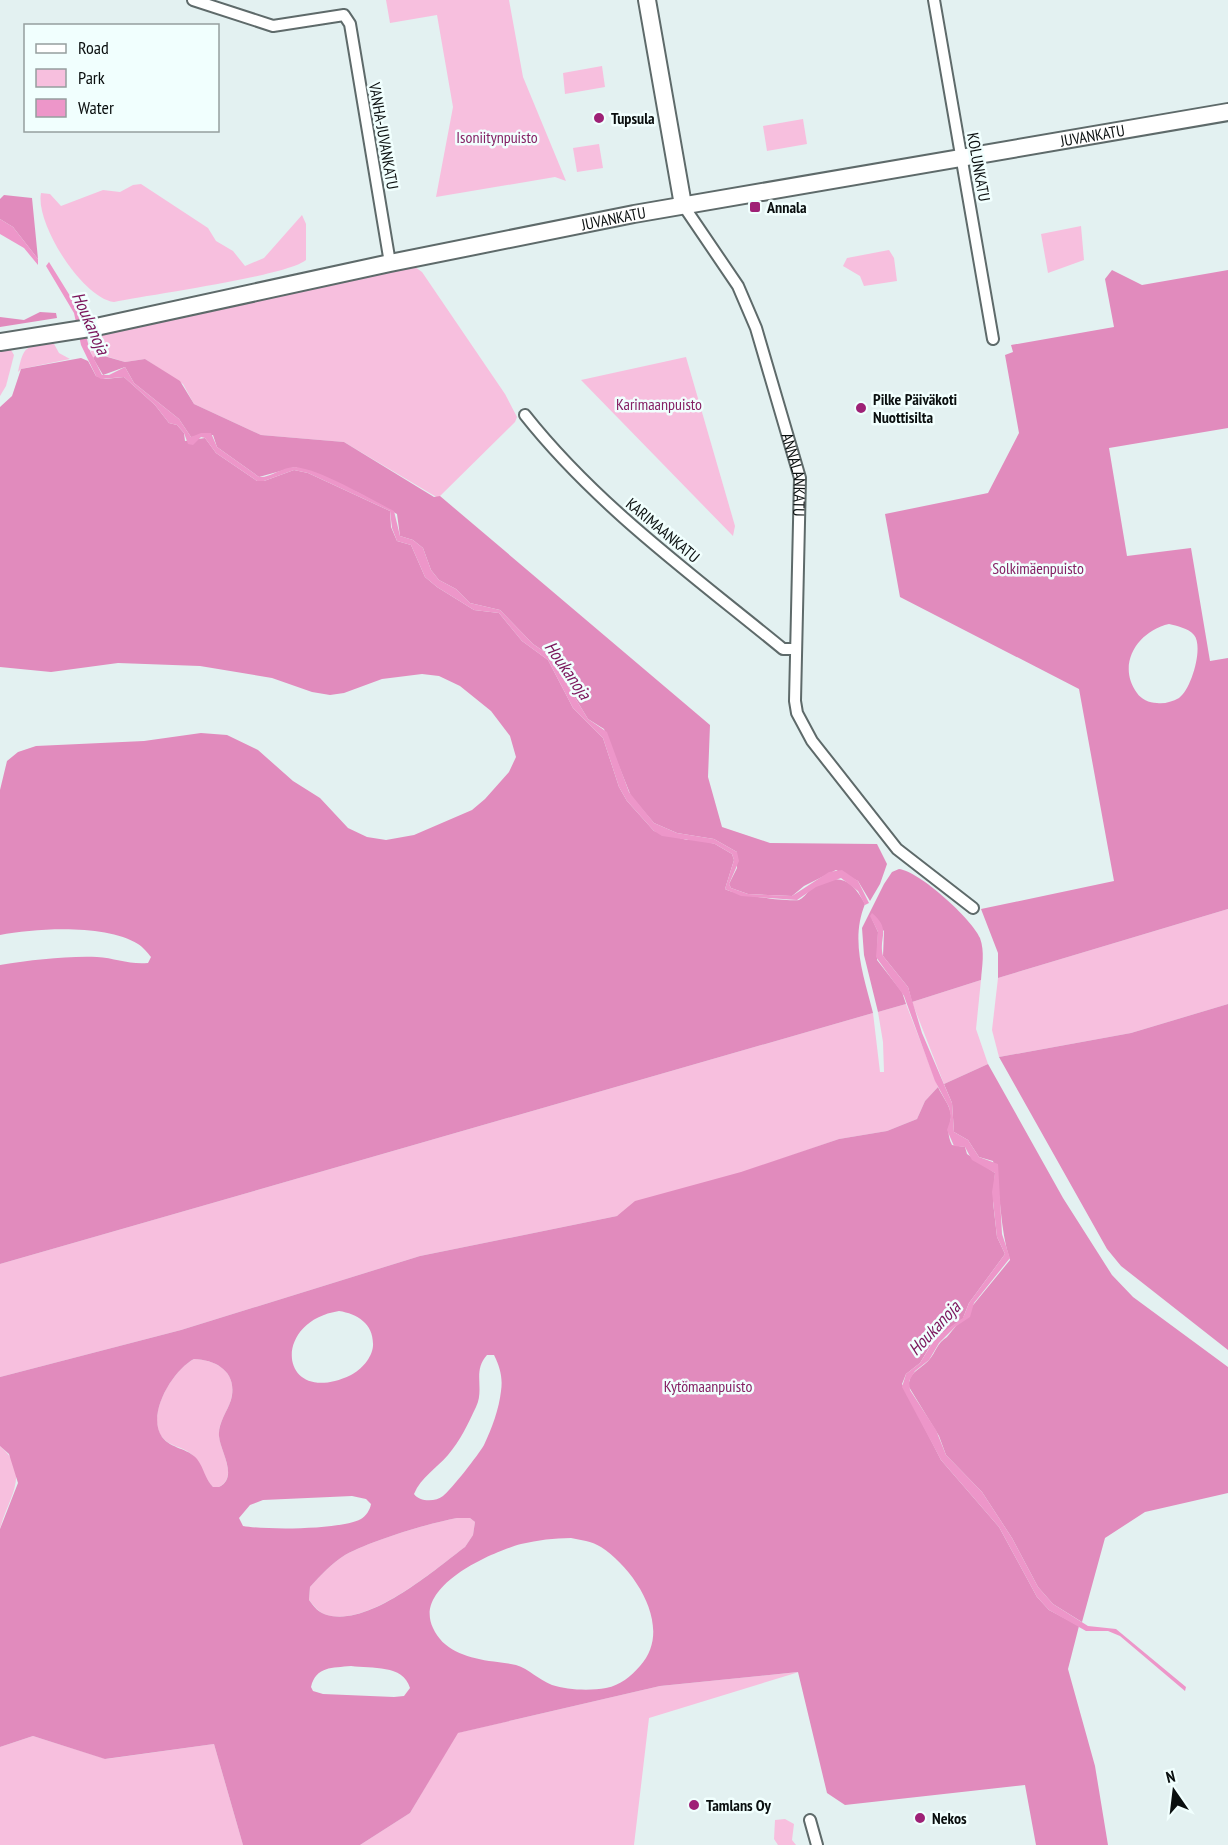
<svg xmlns="http://www.w3.org/2000/svg" width="1228" height="1845" viewBox="0 0 1228 1845" font-family="'PT Sans Narrow',sans-serif">
<style>
.green{fill:#f7bfde}
.forest{fill:#e18bbd;fill-rule:evenodd}
.water{fill:#ed96c9}
.lines{fill:none;stroke-linecap:round;stroke-linejoin:round}
.street-casing{stroke:#5e6a6a;stroke-width:14}
.secondary-casing{stroke:#5e6a6a;stroke-width:20}
.street{stroke:#fff;stroke-width:10}
.secondary{stroke:#fff;stroke-width:16}
.poi-dot{fill:#9e2176;stroke:#f1fffe;stroke-width:2}
.labels{text-anchor:middle;dominant-baseline:central;stroke-width:5;stroke-linejoin:round;paint-order:stroke}
.poi-label{font-size:16px;font-weight:bold;fill:#0a0f0f;stroke:#f1fffe;text-anchor:start}
.street-label{font-size:16px;fill:#0a0f0f;stroke:#f1fffe}
.park-label{font-size:16px;fill:#852164;stroke:#f1fffe}
.water-label{font-size:18px;font-style:italic;fill:#7b155b;stroke:#f1fffe}
</style>
<rect width="100%" height="100%" fill="#e3f1f1"/>
<g class="green">
<polygon points="386,0 509,0 523,77 566,181 555,177 436,197 453,107 437,15 390,23"/>
<polygon points="602,66 605,87 565,94 563,73"/>
<polygon points="803,119 807,144 767,151 763,126"/>
<polygon points="599,144 603,168 577,172 573,148"/>
<path d="M141 184 208 228 216 241 233 251 245 266 264 258 302 215 306 224V260C287 276 148 295 114 302 82 298 35 223 41 193L50 194 61 206 103 190 120 192 133 185Z"/>
<polygon points="1081,226 1084,260 1048,273 1041,234"/>
<polygon points="889,250 894,258 897,281 864,286 860,276 843,266 847,258"/>
<polygon points="407,267 415,267 422,272 505,394 517,417 515,422 438,498 344,442 261,435 194,404 183,384 145,359 125,362 102,355 93,358 89,346 102,343 102,334"/>
<path d="M53 342 59 353 70 359 21 369 18 372C24 344 26 347 53 342Z"/>
<polygon points="0,349 11,350 14,355 6,386 0,396"/>
<polygon points="686,357 735,526 733,536 581,380"/>
<polygon points="1228,909 1228,1004 1131,1033 999,1057 992,1030 998,978"/>
<polygon points="981,980 976,1029 988,1064 944,1084 912,1002"/>
<polygon points="906,1004 938,1087 925,1101 917,1119 887,1131 839,1139 617,1216 420,1256 181,1330 0,1377 0,1264 873,1013 880,1072 884,1072 883,1042 878,1012"/>
<path d="M194 1359C218 1360 238 1373 231 1400 227 1412 218 1423 219 1436 220 1451 239 1477 219 1487H213C204 1478 200 1460 190 1453 181 1446 170 1447 162 1437 146 1414 173 1370 194 1359Z"/>
<path d="M0 1446C32 1474 8 1497 0 1529Z"/>
<path d="M457 1518H470L475 1522 473 1535 465 1547C433 1571 368 1627 327 1615 319 1613 314 1606 309 1600L310 1587C321 1575 332 1563 345 1555 373 1540 426 1524 457 1518Z"/>
<polygon points="799,1672 649,1718 634,1845 360,1845 410,1813 457,1733 660,1686"/>
<polygon points="33,1736 106,1759 214,1744 243,1845 0,1845 0,1747"/>
<polygon points="785,1819 794,1824 792,1840 796,1845 778,1845 774,1839 775,1820"/>
</g>
<g class="forest">
<polygon points="4,195 32,198 38,259 13,227 0,219 0,199"/>
<path d="M1112 270 1142 285 1228 270V428L1109 448 1127 556 1191 548 1210 661 1228 658V909L998 978V953L981 909 1114 881 1079 689 900 597 885 514 988 493 1019 433 1005 355 1013 352 1011 345 1114 327 1105 279ZM1169 624C1177 626 1188 628 1194 635 1204 647 1191 690 1179 698 1172 702 1164 704 1157 703 1149 703 1141 699 1137 693 1116 664 1138 631 1169 624Z"/>
<polygon points="40,312 56,313 57,318 0,327 0,317 24,320"/>
<polygon points="97,354 125,362 145,359 180,381 194,404 261,435 344,442 434,497 440,496 710,725 708,777 722,827 770,843 877,844 887,864 880,884 870,901 858,881 836,870 804,886 792,896 748,894 731,888 729,884 737,868 737,852 714,839 677,833 654,823 631,796 604,729 588,719 549,655 533,644 500,610 470,603 456,589 439,580 431,570 423,548 413,540 400,536 397,514 357,492 295,467 259,477 217,447 213,435 191,437 179,419 134,383 125,367 103,375 93,358"/>
<path d="M81 358 88 361 96 376 105 379 124 377 155 405 169 423 177 425 184 433 185 441 205 438 216 453 257 481H264L294 470 308 473 390 511 391 527 397 541 411 545 425 577 437 587 474 610 499 613 522 641 548 660 573 708 603 738 619 787 627 801 654 831 687 840 696 839 715 844 732 854 734 860 725 889C736 895 787 902 799 900 803 898 806 894 809 891 835 871 851 877 865 904 850 941 864 976 873 1013L0 1264V965C33 960 64 956 97 957 115 958 130 965 148 963L151 957C148 953 143 947 138 944 106 924 37 928 0 935V790L7 761 18 752 36 746 144 741 201 733 227 735 258 750 293 781 320 798 348 828 367 837 386 840 414 835 472 810 485 799 509 772 516 757 510 736 491 711 460 686 439 676 422 674 382 679 344 693 330 695 312 692 272 678 200 666 118 663 51 672 0 667V407L12 396 21 369Z"/>
<path d="M899 869C919 871 972 919 980 938 985 952 982 966 981 980L912 1002 908 987 883 956 884 931 872 919 878 932 877 960 902 992 906 1004 878 1012 864 955 862 928 884 884 892 872Z"/>
<polygon points="1228,1004 1228,1350 1121,1266 1107,1249 999,1057 1131,1033"/>
<path d="M988 1064 1063 1198 1112 1275 1133 1297 1228 1367V1493L1145 1512 1105 1538 1082 1622 1053 1604 1038 1587 1012 1538 982 1492 946 1455 939 1436 909 1387C908 1372 920 1370 929 1360 936 1352 937 1343 947 1337L1010 1260C999 1227 1002 1194 993 1161L979 1157 968 1140 954 1132 952 1103 944 1084Z"/>
<path d="M938 1087C942 1096 950 1105 951 1115 951 1128 945 1130 952 1145L965 1147 967 1154 995 1173 993 1202 997 1237 1005 1254 969 1303 963 1318 932 1343 920 1363 906 1374 902 1384 941 1460 999 1527 1037 1597 1049 1610 1079 1626 1068 1669 1095 1766 1108 1845H1036L1025 1785 845 1805 827 1793 798 1672 660 1686 458 1733 410 1813 360 1845H243L214 1744 105 1759 33 1736 0 1747V1529L18 1483 9 1454 0 1446V1377L181 1330 420 1256 617 1216 635 1201 741 1172 839 1139 887 1131 917 1119 925 1101ZM339 1311C358 1314 374 1324 373 1346 372 1358 361 1370 351 1375 280 1409 269 1322 339 1311ZM487 1355H494C500 1367 503 1378 501 1391 499 1409 492 1428 484 1445 479 1454 451 1490 443 1496 436 1502 419 1502 414 1494 421 1477 436 1469 448 1455 460 1441 468 1424 476 1407 485 1389 472 1371 487 1355ZM194 1359C218 1360 238 1373 231 1400 227 1412 218 1423 219 1436 220 1451 239 1477 219 1487H213C205 1479 204 1468 197 1459 188 1448 171 1449 162 1437 146 1414 173 1370 194 1359ZM352 1496 366 1499 371 1504C370 1510 366 1516 361 1519 340 1530 266 1530 243 1526L239 1518 250 1505 263 1500ZM457 1518H470L475 1522 473 1535 465 1547C433 1571 369 1627 327 1615 319 1613 314 1607 309 1600L310 1587C321 1575 332 1563 345 1555 373 1540 426 1524 457 1518ZM571 1538C581 1540 591 1541 601 1547 636 1570 674 1629 640 1666 630 1677 621 1685 606 1688 590 1691 567 1690 552 1685 539 1680 529 1669 516 1665 507 1663 497 1662 489 1661 465 1657 443 1650 433 1628 413 1587 489 1553 521 1544 538 1540 554 1538 571 1538ZM351 1666C372 1669 403 1664 410 1688L404 1696 394 1697 323 1694 313 1691 311 1687C316 1666 332 1668 351 1666Z"/>
</g>
<g class="water">
<polygon points="0,219 13,227 38,259 38,265 24,248 0,234"/>
<path d="M49 262 80 312 90 351 102 375H109L125 367 134 383 179 419 191 437 201 433H211L217 447 259 477C270 478 282 467 295 467 320 469 370 499 394 511L400 536 413 540 423 548 431 570 439 580 456 589 470 603 500 610 533 644 549 655 588 719 607 732 629 792 654 823 677 833 714 839 737 852 739 861 729 884 731 888 748 894 792 896 829 872 842 870 858 881 869 903 865 905 858 891 841 878 816 887 797 900 741 896 725 889 734 860 732 854 715 844 662 836 654 831 627 801 619 787 603 738 573 708 548 660 522 641 499 613 474 610 437 587 425 577 411 545 397 541 392 528 390 511 308 473 294 470 264 481H257L216 453 205 438 201 437 193 445 188 444 184 433 177 425 169 423 155 405 124 377 101 379 96 376 81 345 74 313 46 266Z"/>
<path d="M872 913C892 930 878 937 883 956L908 987 922 1033 952 1103 954 1132 968 1140 979 1157 998 1164 1002 1234 1010 1258 974 1303 970 1317 955 1327 939 1343 929 1360 915 1371 909 1381 910 1390 936 1430 946 1455 982 1492 1012 1538 1038 1587 1053 1604 1088 1626 1116 1629 1186 1687 1185 1691 1120 1636 1108 1631H1086L1049 1610 1037 1597 999 1527 941 1460 902 1387 906 1374 920 1363 936 1337 963 1318 969 1303 1005 1254 997 1237 992 1192 995 1173 972 1160 965 1147 954 1146 947 1130 951 1118 949 1107 935 1081 904 996 876 957 878 932 870 916Z"/>
</g>
<g class="lines">
<defs>
<g id="street">
<polyline points="193,0 273,26 344,15 350,24 390,263"/>
<polyline points="934,0 993,339"/>
<path id="s1" d="M683 205 738 286 756 328 800 478 795 701 797 713 812 741 897 849 973 908"/>
<path d="M525 415C597 506 694 576 783 649H796"/>
<polyline points="810,1820 817,1845"/>
</g>
<g id="secondary">
<polyline points="647,0 683,205"/>
<path id="s2" d="M0 342 96 327 390 263 634 214 1228 112"/>
</g>
</defs>
<use href="#street" class="street-casing"/>
<use href="#secondary" class="secondary-casing"/>
<use href="#street" class="street"/>
<use href="#secondary" class="secondary"/>
</g>
<g class="poi-dot">
<circle cx="599" cy="118" r="6"/>
<rect x="749" y="201" width="12" height="12" rx="3"/>
<circle cx="861" cy="408" r="6"/>
<circle cx="694" cy="1805" r="6"/>
<circle cx="920" cy="1818" r="6"/>
</g>
<g class="labels">
<g class="poi-label">
<text x="611" y="118">Tupsula</text>
<text x="767" y="207">Annala</text>
<text x="873" y="399">Pilke Päiväkoti<tspan x="873" dy="18">Nuottisilta</tspan></text>
<text x="706" y="1805">Tamlans Oy</text>
<text x="932" y="1818">Nekos</text>
</g>
<g class="street-label">
<text stroke="none"><textPath href="#s2" startOffset="1112">JUVANKATU</textPath></text>
<text transform="translate(384 136) rotate(80)">VANHA-JUVANKATU</text>
<text transform="translate(979 167) rotate(80)">KOLUNKATU</text>
<text stroke="none"><textPath href="#s2" startOffset="626">JUVANKATU</textPath></text>
<text stroke="none"><textPath href="#s1" startOffset="296">ANNALANKATU</textPath></text>
<text transform="translate(663 530) rotate(40)">KARIMAANKATU</text>
</g>
<g class="park-label">
<text x="497" y="137">Isoniitynpuisto</text>
<text x="659" y="404">Karimaanpuisto</text>
<text x="1038" y="568">Solkimäenpuisto</text>
<text x="708" y="1386">Kytömaanpuisto</text>
</g>
<g class="water-label">
<text transform="translate(91 323) rotate(66)">Houkanoja</text>
<text transform="translate(568 670) rotate(55)">Houkanoja</text>
<text transform="translate(934 1328) rotate(-47)">Houkanoja</text>
</g>
</g>
<rect x="24" y="24" width="195" height="108" fill="#f1fffe" stroke="#959f9e" stroke-width="1.5"/>
<rect x="36" y="44" width="30" height="9" fill="#ffffff" stroke="#959f9e" stroke-width="1.5"/>
<text x="78" y="54" font-size="18" fill="#0a0f0f">Road</text>
<rect x="36" y="69" width="30" height="18" fill="#f7bfde" stroke="#959f9e" stroke-width="1.5"/>
<text x="78" y="84" font-size="18" fill="#0a0f0f">Park</text>
<rect x="36" y="99" width="30" height="18" fill="#ed96c9" stroke="#959f9e" stroke-width="1.5"/>
<text x="78" y="114" font-size="18" fill="#0a0f0f">Water</text>
<g transform="translate(1174 1791) rotate(346)" stroke="#f1fffe" stroke-width="4.5" paint-order="stroke">
<path d="M0-4.5L10 22L0 15L-10 22Z" fill="#0a0f0f"/>
<text y="-9" font-size="16" font-weight="bold" text-anchor="middle" fill="#0a0f0f">N</text>
</g>
</svg>
